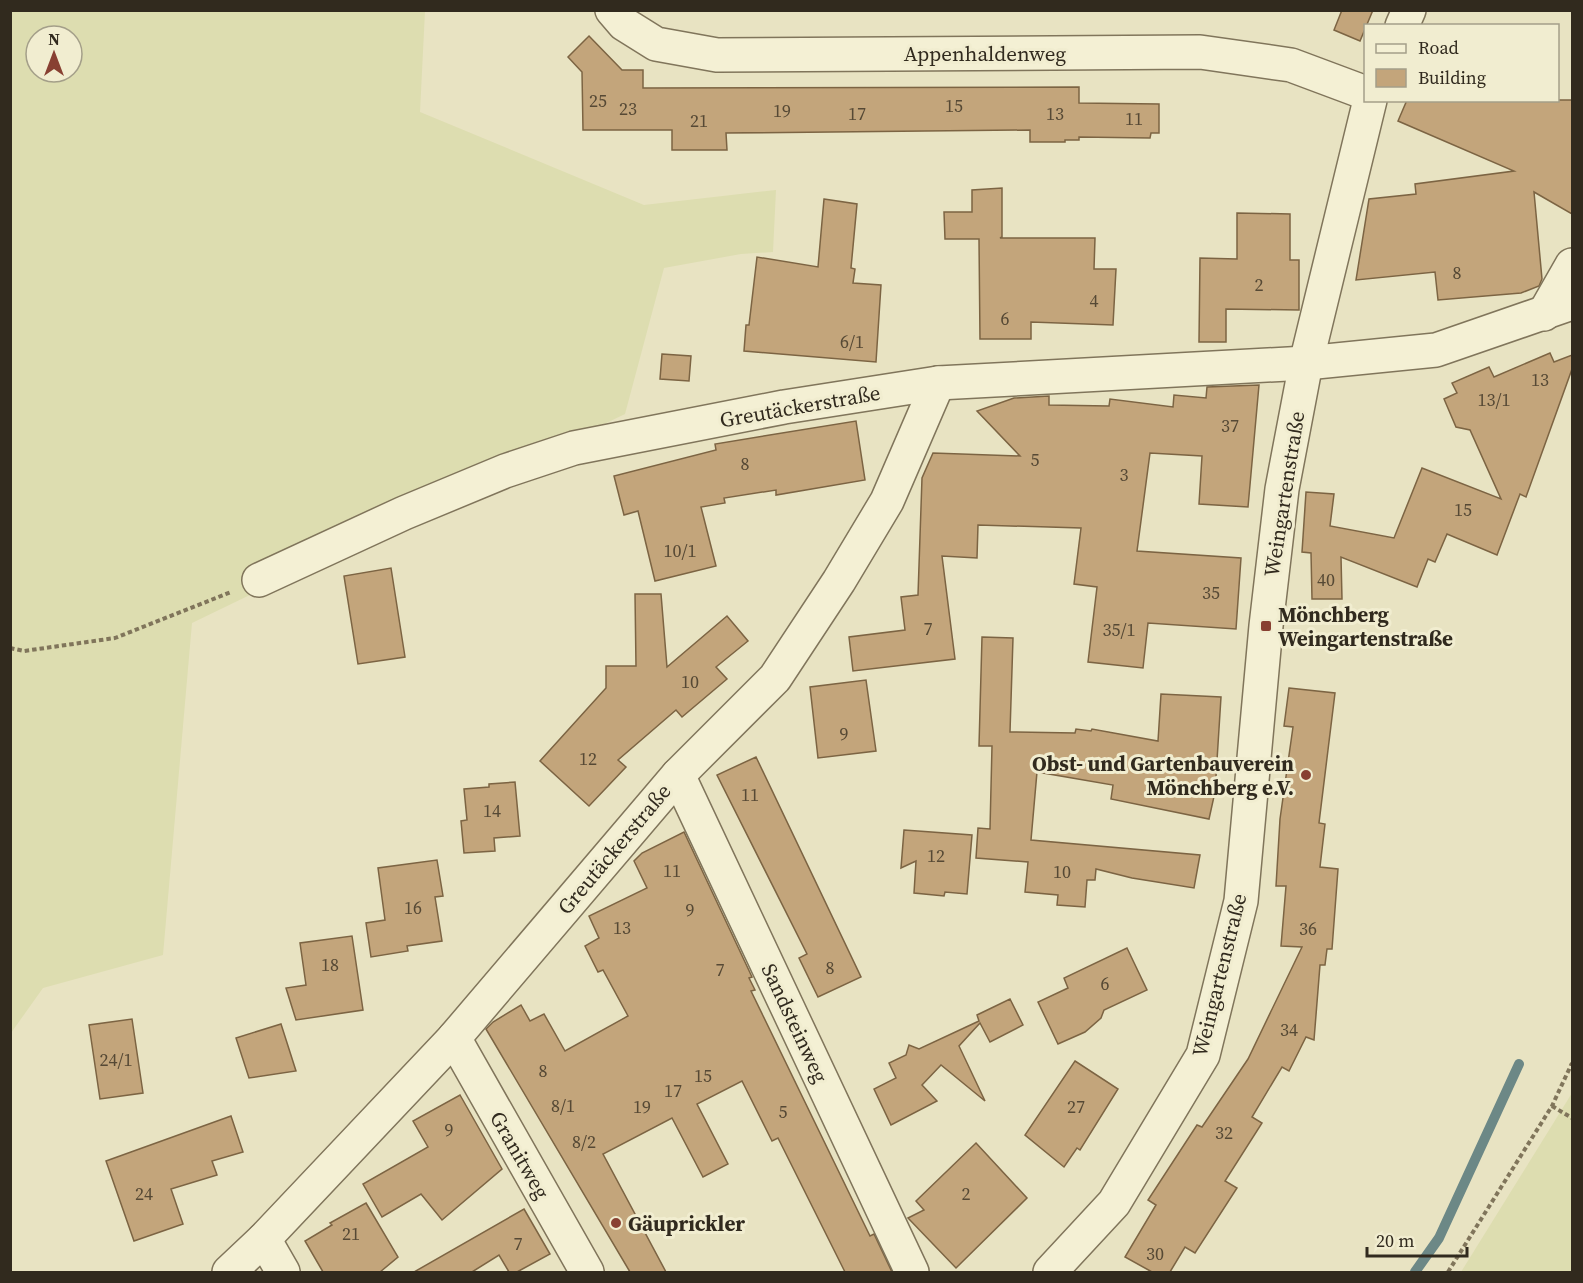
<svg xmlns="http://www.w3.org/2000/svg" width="1583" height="1283" viewBox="0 0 1583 1283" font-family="'Source Serif 4',serif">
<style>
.farmland{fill:#ddddb0;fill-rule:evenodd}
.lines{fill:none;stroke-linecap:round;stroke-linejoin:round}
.stream{stroke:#6c8886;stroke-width:10}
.building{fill:#c3a57b;stroke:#7c6443;stroke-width:1.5}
.minor-casing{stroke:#80755b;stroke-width:36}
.path{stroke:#80755b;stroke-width:4;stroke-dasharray:4.5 3;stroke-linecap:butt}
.minor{stroke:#f4f0d4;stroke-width:33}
.poi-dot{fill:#884032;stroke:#f1edd0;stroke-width:2}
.labels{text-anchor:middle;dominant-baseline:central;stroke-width:6;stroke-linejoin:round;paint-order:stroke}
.number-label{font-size:18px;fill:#564935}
.street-label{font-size:21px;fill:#312a1e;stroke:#f1edd0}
.poi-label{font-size:21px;font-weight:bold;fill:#312a1e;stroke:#f1edd0;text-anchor:start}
</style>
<rect width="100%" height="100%" fill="#e8e3c2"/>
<g class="farmland">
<path d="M11 11H425L420 112 644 205 776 190 773 252 741 254 664 268 625 414 192 623 163 955 43 988 11 1033ZM36 36H72V72H36Z"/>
<polygon points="1572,1093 1572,1272 1461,1272"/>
</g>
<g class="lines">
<polyline class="stream" points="1415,1272 1439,1238 1519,1064"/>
</g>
<g class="building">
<polygon points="1342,10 1373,10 1360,41 1334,30"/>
<polygon points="589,36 622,70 643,70 643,88 1079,87 1079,103 1159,104 1159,133 1151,133 1150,138 1079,137 1079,140 1065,140 1065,142 1030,142 1030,130 726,133 727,150 672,150 672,130 583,130 582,72 568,57"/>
<polygon points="1407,100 1572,100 1572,214 1534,192 1542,279 1539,286 1521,293 1438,300 1435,272 1356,280 1369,199 1416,194 1415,184 1514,171 1398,121"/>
<polygon points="1002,188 1002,237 1000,238 1095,238 1094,269 1116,269 1113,325 1031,322 1031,339 980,339 979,239 945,239 944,212 972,212 972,190"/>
<polygon points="824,199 857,204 851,268 855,269 853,283 881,285 876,362 744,351 746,325 749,325 757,257 818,267"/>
<polygon points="1237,213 1290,214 1290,260 1299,260 1299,310 1226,309 1226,342 1199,342 1200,258 1237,259"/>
<polygon points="1550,353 1554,362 1572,355 1572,369 1526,497 1520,494 1497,555 1447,534 1435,562 1428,559 1417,587 1341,557 1342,599 1312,599 1311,553 1302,552 1306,492 1334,494 1330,526 1394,538 1422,468 1501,499 1470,430 1456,427 1444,399 1457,393 1452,383 1489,367 1494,377"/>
<polygon points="662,354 691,356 689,381 660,379"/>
<polygon points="1259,385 1248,507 1199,504 1202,456 1150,453 1137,551 1241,558 1236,629 1148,623 1143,668 1088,662 1097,587 1074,584 1081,528 978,525 977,558 942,556 955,659 853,671 849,637 905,630 901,597 918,595 922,478 933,453 1020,456 977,411 1014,398 1049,396 1049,405 1109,406 1110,399 1173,407 1174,395 1206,398 1207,387"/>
<polygon points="856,421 865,480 776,495 776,490 724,498 725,503 701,507 716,566 655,581 638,511 624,515 614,476 716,450 715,444"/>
<polygon points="391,568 405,657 358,664 344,576"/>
<polygon points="635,594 661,594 667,667 727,616 748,641 716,667 727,679 682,717 676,710 618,760 626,767 589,806 540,761 606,688 606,666 636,666"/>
<polygon points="982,637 1013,638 1010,732 1075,733 1076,729 1091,731 1092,729 1158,741 1161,694 1221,697 1215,792 1209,819 1111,799 1113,785 1037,772 1031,840 1200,855 1194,888 1132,878 1096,869 1095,880 1087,880 1085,907 1057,905 1058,895 1025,892 1028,862 976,858 978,828 990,829 992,746 979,746"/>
<polygon points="866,680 876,751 818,758 810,687"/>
<polygon points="1289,688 1335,693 1319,823 1325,824 1320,867 1338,869 1332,949 1327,949 1325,965 1320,965 1314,1040 1306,1037 1289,1071 1282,1067 1252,1117 1262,1123 1225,1181 1237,1188 1195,1253 1185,1247 1170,1272 1152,1272 1125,1257 1156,1205 1148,1200 1197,1125 1202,1127 1248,1059 1302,947 1281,946 1286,886 1276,886 1280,819 1293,727 1284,726"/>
<polygon points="756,757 861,977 818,997 799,958 807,954 717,775"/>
<polygon points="515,782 520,836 494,838 495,851 464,853 461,821 467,820 464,789 489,787 489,784"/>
<polygon points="904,830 972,835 967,894 945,892 944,896 914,893 916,861 901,868"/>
<polygon points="684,832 752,977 749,978 755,990 751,991 870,1236 874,1234 892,1272 845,1272 778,1138 772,1141 742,1081 697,1104 728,1164 703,1177 672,1118 603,1154 666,1272 630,1272 486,1029 493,1022 521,1005 530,1021 544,1014 565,1051 628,1016 603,970 598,972 585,946 599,938 589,916 647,888 634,861 642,853"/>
<polygon points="437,860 443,896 435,897 442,941 407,946 408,951 371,957 366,923 385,920 378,868"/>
<polygon points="352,936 363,1010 296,1020 286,988 306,985 300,943"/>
<polygon points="1127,948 1147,990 1104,1010 1101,1018 1085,1032 1058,1044 1038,1002 1068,988 1064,978"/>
<polygon points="1010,999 1023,1025 990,1042 980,1023 959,1046 985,1101 941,1065 922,1085 937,1101 891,1125 874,1089 896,1078 889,1063 906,1055 909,1045 919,1049 979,1021 977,1015"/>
<polygon points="132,1019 143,1093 100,1099 89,1025"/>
<polygon points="281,1024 296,1071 249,1078 236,1038"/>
<polygon points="1075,1061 1118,1089 1080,1150 1077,1148 1064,1167 1025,1135"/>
<polygon points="460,1095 502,1169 442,1220 421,1194 382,1217 363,1184 428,1147 413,1121"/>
<polygon points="231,1116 243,1152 212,1161 217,1175 171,1189 183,1224 134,1241 106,1161"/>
<polygon points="976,1143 1027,1198 956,1268 908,1218 924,1210 916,1201"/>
<polygon points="366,1203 398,1257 380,1272 323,1272 305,1241 332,1225 330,1223"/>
<polygon points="524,1209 550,1254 517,1272 509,1272 499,1255 472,1272 414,1272"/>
</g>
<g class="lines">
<defs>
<g id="minor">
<polyline points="612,10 624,24 656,44 717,55 1200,52 1291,65 1366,93"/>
<polyline points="1402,26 1409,10"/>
<polyline points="1544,314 1572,265"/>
<polyline points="259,580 404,513 505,471 574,448 784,407 938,383 1306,363 1436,350 1572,303"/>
<polyline points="678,775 912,1272"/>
<polyline points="454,1038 587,1272"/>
<polyline points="264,1239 283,1272"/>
<polyline points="229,1272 264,1239 454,1038 678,775 775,678 839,581 887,501 938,383"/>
<polyline points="1050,1272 1114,1203 1203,1055 1241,901 1266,626 1282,489 1306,363 1370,100"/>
</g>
</defs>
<use href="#minor" class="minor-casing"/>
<g class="path">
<polyline points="10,648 24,651 115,638 231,592"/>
<polyline points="1552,1106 1572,1118"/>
<polyline points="1448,1272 1552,1106 1572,1063"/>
</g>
<use href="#minor" class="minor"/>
</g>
<g class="poi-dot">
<rect x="1260" y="620" width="12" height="12" rx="3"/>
<circle cx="1306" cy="775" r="6"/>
<circle cx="616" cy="1223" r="6"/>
</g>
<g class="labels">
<g class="number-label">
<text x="598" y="100">25</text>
<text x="954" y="105">15</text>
<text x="628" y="108">23</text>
<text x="782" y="110">19</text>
<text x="857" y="113">17</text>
<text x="1055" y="113">13</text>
<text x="1134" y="118">11</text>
<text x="699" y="120">21</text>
<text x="1457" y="272">8</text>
<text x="1259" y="284">2</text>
<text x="1094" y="300">4</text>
<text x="1005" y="318">6</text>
<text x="852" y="341">6/1</text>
<text x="1540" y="379">13</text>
<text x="1494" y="399">13/1</text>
<text x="1230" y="425">37</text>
<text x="1035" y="459">5</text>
<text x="745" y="463">8</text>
<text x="1124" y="474">3</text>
<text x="1463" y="509">15</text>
<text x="680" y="550">10/1</text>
<text x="1326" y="579">40</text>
<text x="1211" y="592">35</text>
<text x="928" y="628">7</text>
<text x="1119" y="629">35/1</text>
<text x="690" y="681">10</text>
<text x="844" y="733">9</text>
<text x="588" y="758">12</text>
<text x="750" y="794">11</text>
<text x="492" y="810">14</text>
<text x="936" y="855">12</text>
<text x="672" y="870">11</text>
<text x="1062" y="871">10</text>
<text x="413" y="907">16</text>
<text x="690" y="909">9</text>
<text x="622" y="927">13</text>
<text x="1308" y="928">36</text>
<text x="330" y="964">18</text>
<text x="830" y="967">8</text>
<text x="720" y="969">7</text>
<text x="1105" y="983">6</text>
<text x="1289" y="1029">34</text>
<text x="116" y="1059">24/1</text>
<text x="543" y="1070">8</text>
<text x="703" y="1075">15</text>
<text x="673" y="1090">17</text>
<text x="563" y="1105">8/1</text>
<text x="642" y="1106">19</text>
<text x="1076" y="1106">27</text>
<text x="783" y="1111">5</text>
<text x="449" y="1129">9</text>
<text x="1224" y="1132">32</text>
<text x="584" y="1141">8/2</text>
<text x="144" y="1193">24</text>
<text x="966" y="1193">2</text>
<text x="351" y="1233">21</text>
<text x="518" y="1243">7</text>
<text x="1155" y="1253">30</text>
</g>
<g class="street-label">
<text x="985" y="53">Appenhaldenweg</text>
<text transform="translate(800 406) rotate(-10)">Greutäckerstraße</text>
<text transform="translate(1284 494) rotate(-81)">Weingartenstraße</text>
<text transform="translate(614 849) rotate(-50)">Greutäckerstraße</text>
<text transform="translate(1219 975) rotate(-76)">Weingartenstraße</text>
<text transform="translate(795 1023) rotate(65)">Sandsteinweg</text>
<text transform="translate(520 1155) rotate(60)">Granitweg</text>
</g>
<g class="poi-label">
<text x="1278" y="614">Mönchberg<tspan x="1278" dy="24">Weingartenstraße</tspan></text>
<text x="1294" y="763" text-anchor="end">Obst- und Gartenbauverein<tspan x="1294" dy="24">Mönchberg e.V.</tspan></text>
<text x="628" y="1223">Gäuprickler</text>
</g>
</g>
<rect width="1583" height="1283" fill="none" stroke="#312a1e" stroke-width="24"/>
<rect x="1364" y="24" width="195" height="78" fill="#f1edd0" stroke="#a49f89" stroke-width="1.5"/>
<rect x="1376" y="44" width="30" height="9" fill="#f4f0d4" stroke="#a49f89" stroke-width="1.5"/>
<text x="1418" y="54" font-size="18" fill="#312a1e">Road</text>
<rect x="1376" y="69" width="30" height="18" fill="#c3a57b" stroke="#a49f89" stroke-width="1.5"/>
<text x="1418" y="84" font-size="18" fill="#312a1e">Building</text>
<g transform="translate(54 54)"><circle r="28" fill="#f1edd0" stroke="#a49f89" stroke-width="1.5"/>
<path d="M0-4.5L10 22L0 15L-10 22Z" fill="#884032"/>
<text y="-9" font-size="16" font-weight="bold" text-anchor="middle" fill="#312a1e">N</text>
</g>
<path d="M1367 1247v9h100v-9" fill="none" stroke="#312a1e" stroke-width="3"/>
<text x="1376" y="1247" font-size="18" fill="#312a1e" stroke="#f1edd0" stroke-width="4.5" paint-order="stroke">20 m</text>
</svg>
